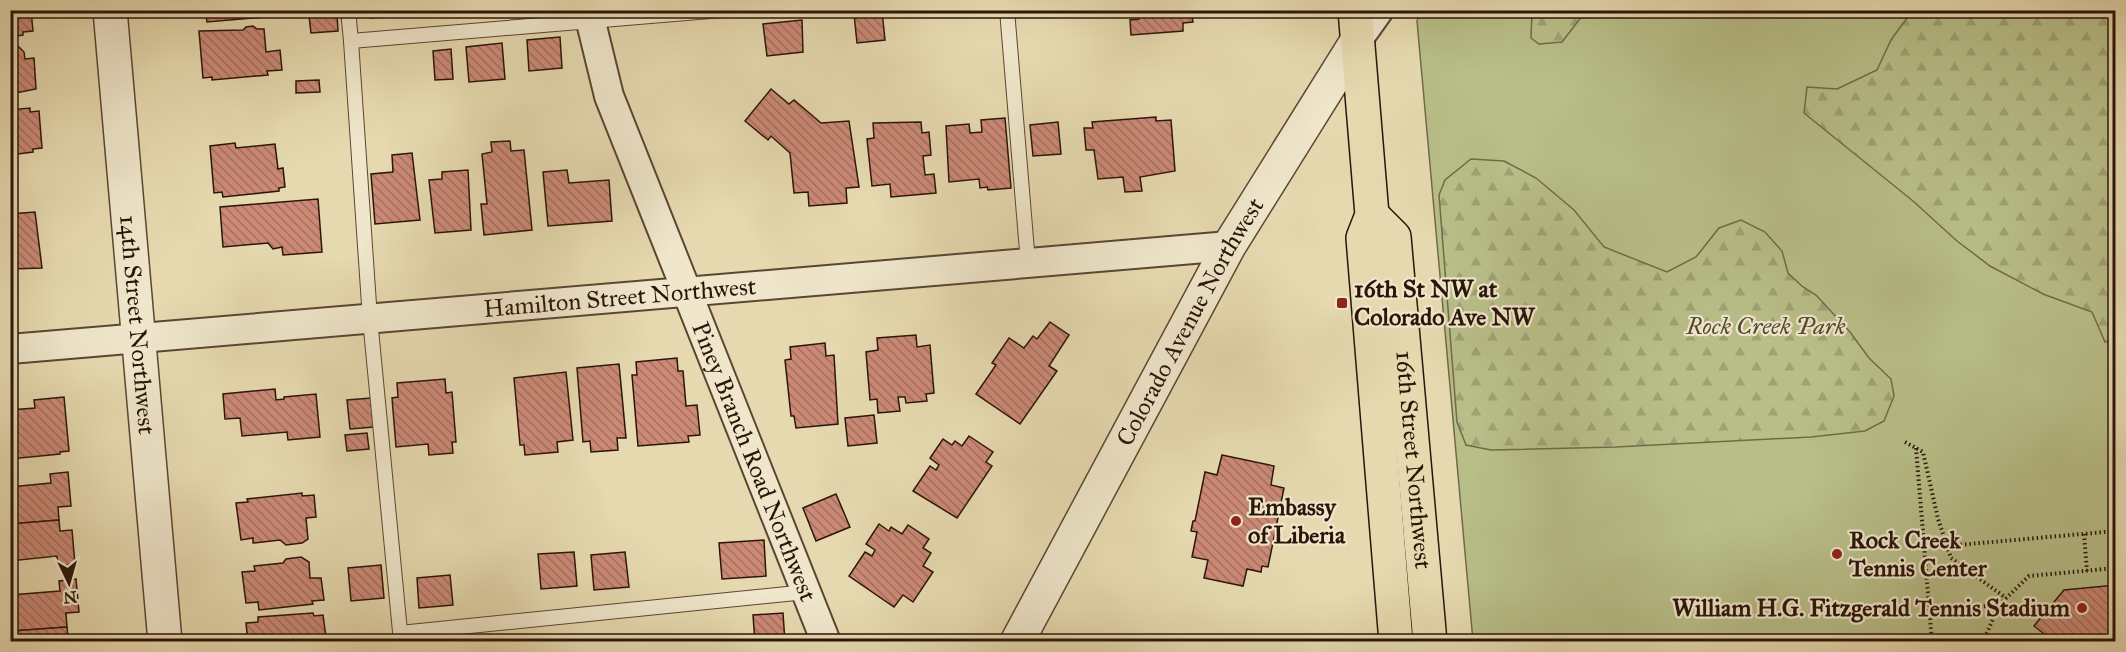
<svg xmlns="http://www.w3.org/2000/svg" width="2126" height="652" viewBox="0 0 2126 652" font-family="'IM FELL Great Primer',serif">
<style>
.green{fill:#b8be88;stroke:#726a48;stroke-width:1.5}
.forest{fill:url(#forest-firs);stroke:#726a48;stroke-width:1.5}
.building{fill:url(#building-back-hatch);stroke:#2b1509;stroke-width:1.5}
.lines{fill:none;stroke-linecap:round;stroke-linejoin:round}
.service-casing{stroke:#5a4632;stroke-width:16}
.minor-casing{stroke:#5a4632;stroke-width:32}
.tertiary-casing{stroke:#5a4632;stroke-width:36}
.primary-casing{stroke:#2b1509;stroke-width:36}
.path{stroke:#2b1509;stroke-width:4;stroke-dasharray:1.5 3;stroke-linecap:butt}
.service{stroke:#efe6cb;stroke-width:14}
.minor{stroke:#efe6cb;stroke-width:28}
.tertiary{stroke:#efe6cb;stroke-width:33}
.primary{stroke:#e6d9af;stroke-width:33}
.poi-dot{fill:#8f2418;stroke:#efe6cb;stroke-width:2}
.labels{text-anchor:middle;dominant-baseline:central;stroke-width:4.5;stroke-linejoin:round;paint-order:stroke}
.poi-label{font-size:24px;font-weight:bold;fill:#2b1509;stroke:#efe6cb;text-anchor:start}
.street-label{font-size:24px;fill:#2b1509;stroke:#efe6cb}
.park-label{font-size:24px;font-style:italic;fill:#55482f;stroke:#efe6cb}
</style>
<defs>
<pattern id="forest-firs" width="22" height="20" patternUnits="userSpaceOnUse" patternTransform="scale(1.5)"><rect width="22" height="20" fill="#b8be88"/><path d="M5 1l3.5 6h-7zM16 11l3.5 6h-7z" fill="#9ea274"/></pattern>
<pattern id="building-back-hatch" width="6" height="6" patternUnits="userSpaceOnUse" patternTransform="scale(1.5)"><rect width="6" height="6" fill="#cb8976"/><path d="M-1 5l2 2M0 0l6 6M5-1l2 2" fill="none" stroke="#a56f5f"/></pattern>
</defs>
<rect width="100%" height="100%" fill="#e6d9af"/>
<filter id="stains"><feTurbulence type="fractalNoise" baseFrequency=".00333" numOctaves="4"/><feColorMatrix values="0 0 0 0 .2 0 0 0 0 .09 0 0 0 0 .02 0 0 0 .5 -.17"/></filter>
<radialGradient id="worn" r=".72"><stop offset=".6" stop-color="#630" stop-opacity="0"/><stop offset="1" stop-color="#630" stop-opacity=".3"/></radialGradient>
<polygon class="green" points="1421,10 2115,11 2115,641 1473,641 1417,21"/>
<g class="forest">
<polygon points="1532,11 1532,10 1586,11 1562,42 1539,44 1531,38"/>
<polygon points="1912,11 2115,11 2115,339 2105,342 2092,312 2043,294 1990,266 1957,241 1913,201 1804,113 1807,87 1837,89 1877,70 1891,40"/>
<polygon points="1471,159 1504,161 1536,178 1574,210 1604,247 1667,272 1696,257 1719,228 1741,220 1765,232 1782,251 1788,273 1803,287 1816,295 1850,332 1869,358 1891,379 1894,396 1884,421 1865,431 1811,437 1616,447 1491,450 1466,445 1457,422 1439,195 1445,180"/>
</g>
<g class="building">
<polygon points="10,10 31,10 33,31 23,32 23,35 10,37"/>
<polygon points="199,10 278,10 278,12 266,13 266,17 207,22 206,16 199,17"/>
<polygon points="370,10 451,10 451,11 371,18"/>
<polygon points="1138,10 1191,10 1193,22 1183,23 1183,31 1131,35 1130,20 1139,19"/>
<polygon points="882,11 885,40 857,43 854,14"/>
<polygon points="337,14 338,31 311,33 309,16"/>
<polygon points="802,20 803,52 767,56 763,24"/>
<polygon points="253,26 257,29 264,29 266,52 280,50 282,70 267,71 268,75 212,80 212,77 203,78 199,31 243,30 246,27"/>
<polygon points="560,37 562,68 529,71 527,40"/>
<polygon points="502,43 505,79 469,82 466,47"/>
<polygon points="19,47 24,52 25,59 34,58 36,89 10,94 10,49"/>
<polygon points="451,49 453,79 435,80 433,51"/>
<polygon points="319,80 320,92 296,93 296,81"/>
<polygon points="771,89 789,104 794,100 821,123 849,121 859,187 846,188 847,203 809,206 808,192 794,193 790,153 771,136 768,140 745,121"/>
<polygon points="30,108 30,112 39,111 42,148 33,149 33,152 10,155 10,110"/>
<polygon points="1156,117 1156,121 1171,120 1175,171 1140,177 1142,191 1125,192 1123,177 1098,179 1094,150 1086,150 1084,128 1093,128 1092,122"/>
<polygon points="1005,118 1011,188 988,190 987,187 980,188 979,179 949,182 946,126 969,124 970,133 982,132 981,120"/>
<polygon points="921,122 922,133 929,132 931,155 923,156 925,175 934,174 936,193 891,197 890,184 872,186 867,139 874,138 873,123"/>
<polygon points="1058,122 1061,154 1033,156 1030,125"/>
<polygon points="510,141 511,151 524,150 532,230 484,235 481,204 487,204 482,154 492,152 491,142"/>
<polygon points="235,143 236,148 275,144 278,169 283,168 285,187 279,188 279,191 223,197 222,192 214,193 210,146"/>
<polygon points="412,153 420,220 375,224 371,174 393,172 392,155"/>
<polygon points="468,170 471,230 435,233 429,180 442,179 442,172"/>
<polygon points="567,170 569,183 609,180 612,221 548,226 543,172"/>
<polygon points="318,199 322,252 283,255 282,247 273,249 268,243 223,247 220,207"/>
<polygon points="35,212 42,268 10,269 10,214"/>
<polygon points="1050,322 1069,335 1049,366 1057,371 1020,424 976,394 996,365 992,363 1009,338 1024,348 1033,336 1037,339"/>
<polygon points="916,335 917,347 930,345 934,393 926,394 927,401 906,403 905,397 898,397 900,411 878,413 877,399 870,400 866,352 878,350 877,338"/>
<polygon points="825,343 826,356 834,355 838,424 796,428 794,416 791,416 785,360 791,359 790,347"/>
<polygon points="677,358 678,371 683,371 686,406 697,405 700,435 688,436 689,442 638,446 632,375 637,375 636,362"/>
<polygon points="619,364 626,438 617,438 618,450 591,452 590,441 583,442 577,368"/>
<polygon points="566,372 573,440 557,442 558,452 525,455 524,445 520,445 514,378"/>
<polygon points="445,379 446,393 452,392 456,442 452,442 453,453 429,455 428,444 396,447 392,398 398,397 397,383"/>
<polygon points="275,389 276,400 284,399 284,397 316,394 320,437 288,440 287,432 242,436 240,418 225,419 223,394"/>
<polygon points="64,397 69,451 60,452 60,454 10,459 10,410 35,408 34,400"/>
<polygon points="371,398 374,427 350,429 347,400"/>
<polygon points="874,415 877,443 848,446 845,418"/>
<polygon points="367,433 369,449 347,451 345,435"/>
<polygon points="969,436 993,452 986,462 992,466 957,518 913,491 930,466 936,470 939,465 930,458 943,439 952,445 955,441 962,446"/>
<polygon points="1222,455 1274,466 1271,485 1284,488 1268,567 1262,566 1261,572 1247,569 1243,586 1204,578 1208,560 1192,557 1197,532 1191,531 1193,521 1195,521 1205,472 1217,475"/>
<polygon points="68,472 71,506 58,507 59,520 10,524 10,487 51,483 50,474"/>
<polygon points="302,493 302,496 314,495 316,517 306,518 308,539 302,543 286,545 280,540 253,543 253,538 241,540 236,503 248,502 247,499"/>
<polygon points="836,494 850,527 816,541 803,508"/>
<polygon points="59,520 60,531 72,530 75,564 58,566 57,556 10,561 10,524"/>
<polygon points="879,524 889,531 891,527 902,534 908,525 929,539 923,548 931,553 923,566 933,572 913,602 903,595 894,607 849,576 865,552 872,556 875,550 866,544"/>
<polygon points="764,540 766,576 722,579 719,543"/>
<polygon points="574,552 577,586 541,589 538,554"/>
<polygon points="625,552 629,587 594,590 591,555"/>
<polygon points="301,557 309,562 310,578 321,578 324,600 312,601 313,604 259,610 258,602 246,603 242,572 255,571 254,566 283,563 286,559"/>
<polygon points="381,565 384,598 351,601 348,568"/>
<polygon points="450,575 453,605 419,608 417,578"/>
<polygon points="76,579 79,612 66,613 67,627 12,631 10,595 60,591 59,581"/>
<polygon points="2116,585 2116,642 2044,642 2048,637 2034,626 2064,590"/>
<polygon points="313,613 314,616 323,615 326,637 315,638 315,642 248,642 246,623 258,622 258,617"/>
<polygon points="783,613 785,642 755,642 753,615"/>
<polygon points="67,627 68,638 83,638 83,642 13,642 12,631"/>
</g>
<g class="lines">
<defs>
<g id="service">
<polyline points="348,10 351,41 722,10"/>
<polyline points="1007,10 1028,263"/>
<polyline points="351,41 370,319 401,642"/>
<polyline points="400,633 806,592"/>
</g>
<g id="minor">
<path id="s1" d="M588 10 609 96 826 642"/>
<polyline points="1357,41 1379,10"/>
<path id="s2" d="M10 349 1229 246"/>
</g>
<g id="tertiary">
<path id="s3" d="M110 10 165 642"/>
<path id="s4" d="M1017 642 1229 246 1357 41"/>
</g>
<g id="primary">
<polyline points="1355,10 1372,215 1363,238 1396,642"/>
<path id="s5" d="M1372 215 1394 237 1430 642"/>
</g>
</defs>
<use href="#service" class="service-casing"/>
<use href="#minor" class="minor-casing"/>
<use href="#tertiary" class="tertiary-casing"/>
<use href="#primary" class="primary-casing"/>
<g class="path">
<polyline points="1905,442 1923,452 1938,519 1951,558 2006,598"/>
<polyline points="1916,448 1932,642"/>
<polyline points="2084,534 2087,571"/>
<polyline points="1947,546 2116,531"/>
<polyline points="1930,611 1999,605"/>
<polyline points="1983,642 1999,605 2029,576 2116,568"/>
</g>
<use href="#service" class="service"/>
<use href="#minor" class="minor"/>
<use href="#tertiary" class="tertiary"/>
<use href="#primary" class="primary"/>
</g>
<g class="poi-dot">
<rect x="1336" y="297" width="12" height="12" rx="3"/>
<circle cx="1236" cy="521" r="6"/>
<circle cx="1837" cy="554" r="6"/>
<circle cx="2082" cy="608" r="6"/>
</g>
<g class="labels">
<g class="poi-label">
<text x="1354" y="289">16th St NW at<tspan x="1354" dy="28">Colorado Ave NW</tspan></text>
<text x="1248" y="507">Embassy<tspan x="1248" dy="28">of Liberia</tspan></text>
<text x="1849" y="540">Rock Creek<tspan x="1849" dy="28">Tennis Center</tspan></text>
<text x="2070" y="608" text-anchor="end">William H.G. Fitzgerald Tennis Stadium</text>
</g>
<g class="street-label">
<text stroke="none"><textPath href="#s2" startOffset="612">Hamilton Street Northwest</textPath></text>
<text stroke="none"><textPath href="#s4" startOffset="364">Colorado Avenue Northwest</textPath></text>
<text stroke="none"><textPath href="#s3" startOffset="316">14th Street Northwest</textPath></text>
<text stroke="none"><textPath href="#s5" startOffset="255">16th Street Northwest</textPath></text>
<text stroke="none"><textPath href="#s1" startOffset="482">Piney Branch Road Northwest</textPath></text>
</g>
<g class="park-label">
<text x="1766" y="326">Rock Creek Park</text>
</g>
</g>
<rect width="2126" height="652" fill="none" stroke="#e6d9af" stroke-width="36"/>
<rect x="12" y="12" width="2102" height="628" fill="none" stroke="#2b1509" stroke-width="3"/>
<rect x="18" y="18" width="2090" height="616" fill="none" stroke="#2b1509" stroke-width="1.5"/>
<g transform="translate(69 583) rotate(175)" stroke="#efe6cb" stroke-width="4.5" paint-order="stroke">
<path d="M0-4.5L10 22L0 15L-10 22Z" fill="#2b1509"/>
<text y="-9" font-size="16" font-weight="bold" text-anchor="middle" fill="#2b1509">N</text>
</g>
<rect width="100%" height="100%" filter="url(#stains)"/>
<rect width="100%" height="100%" fill="url(#worn)"/>
</svg>
